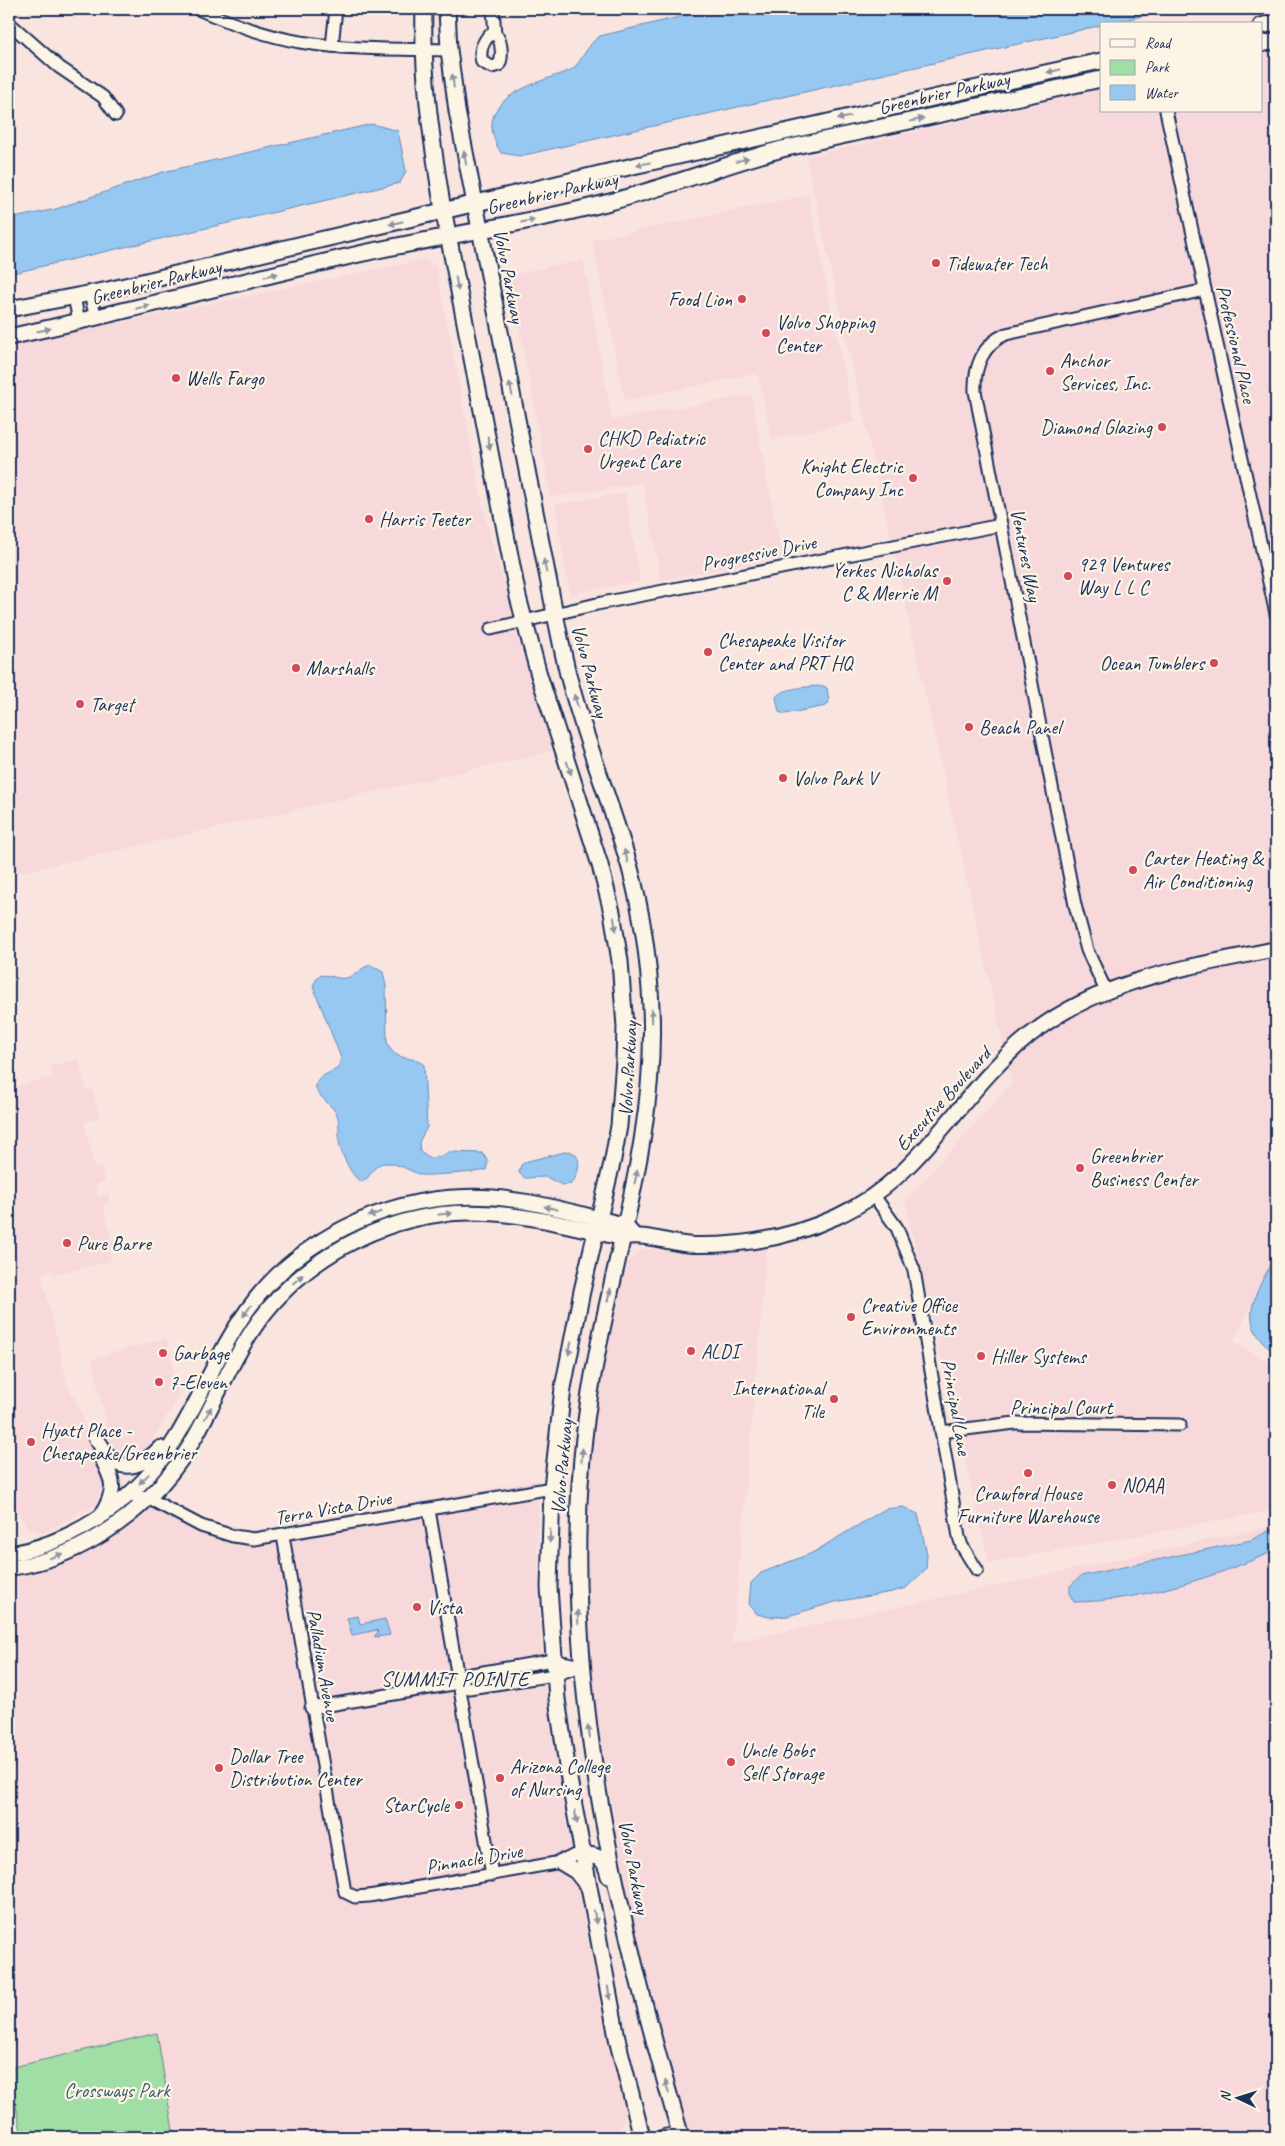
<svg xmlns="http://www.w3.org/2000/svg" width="1285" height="2146" viewBox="0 0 1285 2146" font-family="Caveat,sans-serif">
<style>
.built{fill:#f7d8db}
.green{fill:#a0dea6;stroke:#5e8682}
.water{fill:#96c8f2;stroke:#658bb7}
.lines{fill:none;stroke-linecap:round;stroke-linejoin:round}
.minor-casing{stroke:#1b2f5e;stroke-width:15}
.tertiary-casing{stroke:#1b2f5e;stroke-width:18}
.secondary-casing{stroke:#1b2f5e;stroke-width:19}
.minor{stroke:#fcf5e5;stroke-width:11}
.tertiary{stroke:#fcf5e5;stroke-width:14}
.secondary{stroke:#fcf5e5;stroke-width:15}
.oneway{fill:#8c92a2}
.poi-dot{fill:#d1495b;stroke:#fcf5e5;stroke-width:2}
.labels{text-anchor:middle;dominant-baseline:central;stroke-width:4.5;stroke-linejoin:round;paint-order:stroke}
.street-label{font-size:20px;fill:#1b2f5e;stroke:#fcf5e5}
.poi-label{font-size:20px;fill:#1b2f5e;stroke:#fcf5e5;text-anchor:start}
.park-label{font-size:20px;fill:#3c5b70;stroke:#fcf5e5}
.neighbourhood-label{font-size:21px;letter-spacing:1px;fill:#1b2f5e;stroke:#fcf5e5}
</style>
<rect width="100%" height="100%" fill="#f9e4df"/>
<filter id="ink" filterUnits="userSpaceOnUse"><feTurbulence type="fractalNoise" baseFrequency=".02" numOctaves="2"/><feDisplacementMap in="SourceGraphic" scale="10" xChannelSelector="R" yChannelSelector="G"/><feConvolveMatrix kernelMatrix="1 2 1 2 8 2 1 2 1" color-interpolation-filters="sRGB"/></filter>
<g filter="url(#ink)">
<g class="built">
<polygon points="1276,50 1276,1258 1233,1341 1276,1367 1276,1510 989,1563 905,1201 1012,1083 806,157 1101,89 1101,111 1261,111 1261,53"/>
<polygon points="808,195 854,422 772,439 758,373 625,400 592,240"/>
<polygon points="421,260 428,261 436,267 485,517 520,645 553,751 9,875 9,346"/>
<polygon points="583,260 612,420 751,395 782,557 661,580 643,483 551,497 510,275"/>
<polygon points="625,493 640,581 570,594 555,505"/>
<polygon points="79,1059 86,1090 93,1090 99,1118 84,1122 95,1169 102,1167 105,1181 96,1184 98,1196 108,1194 110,1203 103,1205 111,1240 118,1240 119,1248 109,1249 111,1261 55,1274 54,1270 41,1273 68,1386 81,1412 92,1451 108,1473 102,1480 101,1493 94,1506 41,1533 27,1527 9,1500 9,1088 53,1077 51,1066"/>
<polygon points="767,1248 732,1643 1276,1525 1276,2137 688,2137 643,1977 588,1675 583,1533 590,1472 588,1444 590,1425 628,1262 637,1253 647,1249 691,1254 722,1254"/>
<polygon points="166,1338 179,1396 147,1448 121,1454 111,1445 92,1359"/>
<polygon points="539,1480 537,1548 539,1615 547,1709 568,1837 581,1884 583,1916 602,2014 624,2110 624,2120 620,2128 611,2133 595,2137 174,2137 156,2033 9,2068 9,1577 55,1562 142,1511 152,1509 165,1514 193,1529 235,1543 232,1526 243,1530 267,1529"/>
</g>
<polygon class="green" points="157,2033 174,2137 22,2137 9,2068"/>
<g class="water">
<path d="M712 9H1174L520 156 501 153C468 99 532 85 571 70 583 61 586 45 600 36Z"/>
<polygon points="372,124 398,131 406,171 400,183 9,274 9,219 56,209 163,172"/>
<path d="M824 686 827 688 829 702 826 706 785 714 779 712 776 697C782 688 812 686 824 686Z"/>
<path d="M371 965 383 972 386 986 387 1041C394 1064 409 1053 424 1065L427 1127 419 1142 420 1152 429 1158 442 1156 448 1152 482 1153 488 1161 486 1170C481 1172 426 1176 421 1175 409 1171 397 1162 384 1163 373 1164 371 1179 361 1182 353 1178 342 1156 340 1146 337 1135 341 1125 337 1115 333 1105 316 1095 316 1088 315 1076 331 1073 338 1068L341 1058 313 986 318 976C328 973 336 980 346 978 357 976 360 967 371 965Z"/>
<path d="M569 1151C584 1155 579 1175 571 1184L562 1185 546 1177 525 1178 519 1173 521 1165 528 1161Z"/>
<path d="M1276 1259V1354C1236 1323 1253 1300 1272 1261Z"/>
<polygon points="903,1507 918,1514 927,1554 926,1569 906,1588 892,1592 835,1602 788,1616 769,1617 757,1614 749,1604 751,1583 761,1573 812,1553 885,1509"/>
<path d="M1276 1527V1550C1219 1576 1137 1602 1074 1602L1070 1595V1586L1081 1576 1251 1540Z"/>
<polygon points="358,1616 360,1624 385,1619 390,1635 375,1637 375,1635 378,1633 377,1630 352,1635 347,1618"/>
</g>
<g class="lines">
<defs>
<g id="minor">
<path d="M198 9C230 23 265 36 300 42 349 50 399 49 449 50"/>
<path d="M493 9 495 34C502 39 503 57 499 65L492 67 482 62C479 51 482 44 489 35L495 34"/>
<polyline points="9,23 59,67 103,97 116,115"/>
<polyline points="332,46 336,9"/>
<polyline points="1166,111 1276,614"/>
<polyline points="90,293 96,319"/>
<polyline points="74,296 79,322"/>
<polyline points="491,629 597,604 1001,525"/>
<path d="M1106 991 1087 950 1075 905 975 391C974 367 983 344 1006 334L1205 290"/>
<polyline points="874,1196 897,1228 914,1270 959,1537 962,1546 977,1570"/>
<polyline points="941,1432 1015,1423 1180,1425"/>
<polyline points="127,1496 148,1498 201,1526 233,1536 254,1539 552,1488"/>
<polyline points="429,1510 492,1875"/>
<polyline points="283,1536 345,1892 355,1897 369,1896 561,1862 573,1856 583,1854"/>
<polyline points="459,1683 469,1688 555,1675 580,1666"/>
<polyline points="311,1708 459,1683 466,1675 553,1660 581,1666"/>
</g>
<g id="tertiary">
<path d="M96 1439C101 1444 104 1451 108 1456 125 1475 146 1463 160 1448"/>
<path d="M100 1454C113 1481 118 1486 102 1515"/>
<path d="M9 1554C78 1542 139 1498 176 1438 202 1396 219 1349 248 1309 297 1241 382 1199 465 1197 520 1195 573 1213 625 1225L632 1233"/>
<path d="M9 1568C87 1558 157 1505 195 1437 216 1400 233 1357 258 1322 303 1260 378 1218 455 1213 512 1210 567 1225 622 1238 645 1232 669 1244 693 1245 742 1246 790 1238 836 1217 925 1176 957 1094 1030 1035 1100 979 1190 967 1276 949"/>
<polyline points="664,2137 680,2134"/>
</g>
<g id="secondary">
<path d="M424 9C422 73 431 135 441 198L518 597 539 675 600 865 612 912 620 961 625 1027 624 1060 619 1126 613 1159 582 1291 563 1388 552 1488 549 1587 557 1699 569 1779 618 2043 642 2137"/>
<path d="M447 9 449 50 457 111 555 614C560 637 564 660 570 682 587 745 612 806 630 868 642 913 649 961 651 1007 658 1155 599 1293 584 1438 558 1676 616 1910 681 2137"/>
<polyline points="1261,26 1276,22"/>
<polyline points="1261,44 1276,41"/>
<path d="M9 309 108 290 633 166C789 132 944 94 1101 61"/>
<path d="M9 337C126 312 242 281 359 254 441 236 525 224 606 203 665 188 723 165 782 149L1101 79"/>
<path d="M583 1854C601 1857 604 1857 609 1876"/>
<polyline points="561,1862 576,1871 587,1885"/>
</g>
</defs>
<use href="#minor" class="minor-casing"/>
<use href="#tertiary" class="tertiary-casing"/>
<use href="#secondary" class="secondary-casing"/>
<use href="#minor" class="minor"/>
<use href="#tertiary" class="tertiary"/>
<use href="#secondary" class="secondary"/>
</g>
<defs><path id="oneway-solid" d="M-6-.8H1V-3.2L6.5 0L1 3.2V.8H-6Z" transform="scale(1.25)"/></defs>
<g class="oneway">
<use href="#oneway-solid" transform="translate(1054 71) rotate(167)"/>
<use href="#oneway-solid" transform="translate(453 81) rotate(-97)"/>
<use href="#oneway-solid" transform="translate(844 118) rotate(167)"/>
<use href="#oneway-solid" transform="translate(917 120) rotate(-12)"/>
<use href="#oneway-solid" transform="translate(465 158) rotate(-100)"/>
<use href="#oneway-solid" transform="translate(742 160) rotate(-16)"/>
<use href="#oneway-solid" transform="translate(643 164) rotate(168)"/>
<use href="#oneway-solid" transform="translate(528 221) rotate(-12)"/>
<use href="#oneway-solid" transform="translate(396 223) rotate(167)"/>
<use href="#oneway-solid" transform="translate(271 275) rotate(-13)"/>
<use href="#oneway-solid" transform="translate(457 284) rotate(79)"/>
<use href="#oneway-solid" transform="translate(143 307) rotate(-14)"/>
<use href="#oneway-solid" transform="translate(44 330) rotate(-12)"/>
<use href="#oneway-solid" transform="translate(511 389) rotate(-101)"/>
<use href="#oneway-solid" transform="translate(489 443) rotate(79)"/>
<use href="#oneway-solid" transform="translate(545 566) rotate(-101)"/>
<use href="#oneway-solid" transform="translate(576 701) rotate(-107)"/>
<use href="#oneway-solid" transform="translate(569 768) rotate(71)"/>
<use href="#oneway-solid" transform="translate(626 856) rotate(-106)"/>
<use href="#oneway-solid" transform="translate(615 924) rotate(80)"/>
<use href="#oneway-solid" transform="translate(652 1016) rotate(-92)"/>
<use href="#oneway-solid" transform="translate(636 1177) rotate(-77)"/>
<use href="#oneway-solid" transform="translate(551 1208) rotate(-167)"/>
<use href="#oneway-solid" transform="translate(375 1214) rotate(159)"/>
<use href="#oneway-solid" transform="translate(445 1214) rotate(-6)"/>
<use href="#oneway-solid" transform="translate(298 1279) rotate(-41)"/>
<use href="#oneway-solid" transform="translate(609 1295) rotate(-77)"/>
<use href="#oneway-solid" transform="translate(247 1311) rotate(125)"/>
<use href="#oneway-solid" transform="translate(570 1348) rotate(101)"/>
<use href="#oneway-solid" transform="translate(208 1413) rotate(-62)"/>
<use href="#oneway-solid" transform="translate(582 1455) rotate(-85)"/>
<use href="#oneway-solid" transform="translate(144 1479) rotate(134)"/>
<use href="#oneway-solid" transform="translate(550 1536) rotate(92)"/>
<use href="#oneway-solid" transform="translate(56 1556) rotate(-19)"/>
<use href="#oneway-solid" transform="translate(578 1617) rotate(-93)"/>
<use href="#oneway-solid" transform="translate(589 1732) rotate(-98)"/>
<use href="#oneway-solid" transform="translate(576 1817) rotate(80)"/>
<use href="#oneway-solid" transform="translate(595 1917) rotate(80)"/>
<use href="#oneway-solid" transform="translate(609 1993) rotate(80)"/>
<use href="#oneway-solid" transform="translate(667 2087) rotate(-106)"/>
</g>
</g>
<g class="poi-dot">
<circle cx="936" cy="263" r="5"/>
<circle cx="742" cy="299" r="5"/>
<circle cx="766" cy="333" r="5"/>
<circle cx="1050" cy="371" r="5"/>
<circle cx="176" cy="378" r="5"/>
<circle cx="1162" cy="427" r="5"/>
<circle cx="588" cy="449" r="5"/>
<circle cx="913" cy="478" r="5"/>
<circle cx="369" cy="519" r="5"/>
<circle cx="1068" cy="576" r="5"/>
<circle cx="947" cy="581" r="5"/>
<circle cx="708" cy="652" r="5"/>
<circle cx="1214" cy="663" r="5"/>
<circle cx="296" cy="668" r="5"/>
<circle cx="80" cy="704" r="5"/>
<circle cx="969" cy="727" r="5"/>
<circle cx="783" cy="778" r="5"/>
<circle cx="1133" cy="870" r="5"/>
<circle cx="1080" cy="1168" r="5"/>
<circle cx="67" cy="1243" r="5"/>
<circle cx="851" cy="1317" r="5"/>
<circle cx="691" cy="1351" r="5"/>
<circle cx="163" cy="1353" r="5"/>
<circle cx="981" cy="1356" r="5"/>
<circle cx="159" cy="1382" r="5"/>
<circle cx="834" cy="1399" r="5"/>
<circle cx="31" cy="1442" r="5"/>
<circle cx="1028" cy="1473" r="5"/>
<circle cx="1112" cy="1485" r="5"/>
<circle cx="417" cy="1607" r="5"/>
<circle cx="731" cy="1762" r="5"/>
<circle cx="219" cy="1768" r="5"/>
<circle cx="500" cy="1778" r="5"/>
<circle cx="459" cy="1805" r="5"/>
</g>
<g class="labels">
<g class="street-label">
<text transform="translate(944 93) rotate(-13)">Greenbrier Parkway</text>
<text transform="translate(552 193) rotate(-13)">Greenbrier Parkway</text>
<text transform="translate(509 276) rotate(79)">Volvo Parkway</text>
<text transform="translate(156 282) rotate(-14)">Greenbrier Parkway</text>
<text transform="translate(1236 344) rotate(77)">Professional Place</text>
<text transform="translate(759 553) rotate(-11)">Progressive Drive</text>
<text transform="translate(1026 555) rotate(79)">Ventures Way</text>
<text transform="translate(590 671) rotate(75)">Volvo Parkway</text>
<text transform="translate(628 1069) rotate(-87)">Volvo Parkway</text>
<text transform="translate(943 1099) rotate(-48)">Executive Boulevard</text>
<text transform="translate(956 1407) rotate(80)">Principal Lane</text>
<text x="1061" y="1407">Principal Court</text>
<text transform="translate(562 1467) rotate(-85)">Volvo Parkway</text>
<text transform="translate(333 1508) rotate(-10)">Terra Vista Drive</text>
<text transform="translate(323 1665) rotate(80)">Palladium Avenue</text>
<text transform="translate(474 1859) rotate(-10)">Pinnacle Drive</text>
<text transform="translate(634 1867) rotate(79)">Volvo Parkway</text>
</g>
<g class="poi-label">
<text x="946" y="263">Tidewater Tech</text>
<text x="732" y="299" text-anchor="end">Food Lion</text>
<text x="776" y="322">Volvo Shopping<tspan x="776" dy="23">Center</tspan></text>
<text x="1060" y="360">Anchor<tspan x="1060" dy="23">Services, Inc.</tspan></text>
<text x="186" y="378">Wells Fargo</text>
<text x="1152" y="427" text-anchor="end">Diamond Glazing</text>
<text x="598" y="438">CHKD Pediatric<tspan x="598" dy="23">Urgent Care</tspan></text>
<text x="903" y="466" text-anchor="end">Knight Electric<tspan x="903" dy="23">Company Inc</tspan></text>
<text x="379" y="519">Harris Teeter</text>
<text x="1078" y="564">929 Ventures<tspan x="1078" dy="23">Way L L C</tspan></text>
<text x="937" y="570" text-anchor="end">Yerkes Nicholas<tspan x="937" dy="23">C &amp; Merrie M</tspan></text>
<text x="718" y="640">Chesapeake Visitor<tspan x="718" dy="23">Center and PRT HQ</tspan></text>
<text x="1204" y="663" text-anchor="end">Ocean Tumblers</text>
<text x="306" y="668">Marshalls</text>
<text x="90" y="704">Target</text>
<text x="979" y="727">Beach Panel</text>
<text x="793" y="778">Volvo Park V</text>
<text x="1143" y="858">Carter Heating &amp;<tspan x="1143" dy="23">Air Conditioning</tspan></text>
<text x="1090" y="1156">Greenbrier<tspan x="1090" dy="23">Business Center</tspan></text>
<text x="77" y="1243">Pure Barre</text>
<text x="861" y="1305">Creative Office<tspan x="861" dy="23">Environments</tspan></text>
<text x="701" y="1351">ALDI</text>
<text x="173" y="1353">Garbage</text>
<text x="991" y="1356">Hiller Systems</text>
<text x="169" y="1382">7-Eleven</text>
<text x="824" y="1388" text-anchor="end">International<tspan x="824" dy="23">Tile</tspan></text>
<text x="41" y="1430">Hyatt Place -<tspan x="41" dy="23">Chesapeake/Greenbrier</tspan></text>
<text x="1122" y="1485">NOAA</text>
<text x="1028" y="1493" text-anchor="middle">Crawford House<tspan x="1028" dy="23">Furniture Warehouse</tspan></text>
<text x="427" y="1607">Vista</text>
<text x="741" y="1750">Uncle Bobs<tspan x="741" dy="23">Self Storage</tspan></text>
<text x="229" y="1756">Dollar Tree<tspan x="229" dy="23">Distribution Center</tspan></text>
<text x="510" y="1766">Arizona College<tspan x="510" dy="23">of Nursing</tspan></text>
<text x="449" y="1805" text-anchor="end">StarCycle</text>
</g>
<g class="park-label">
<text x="117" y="2090">Crossways Park</text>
</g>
<g class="neighbourhood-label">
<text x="455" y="1679">SUMMIT POINTE</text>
</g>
</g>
<rect width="1285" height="2146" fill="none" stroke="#fcf5e5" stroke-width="30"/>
<rect x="15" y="15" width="1255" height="2116" fill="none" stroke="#1b2f5e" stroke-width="2" filter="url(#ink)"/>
<rect x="1100" y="22" width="162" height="90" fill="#fcf5e5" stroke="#a2a6af"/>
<rect x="1110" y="39" width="25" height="8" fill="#fcf5e5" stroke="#a2a6af"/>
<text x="1145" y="48" font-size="15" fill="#1b2f5e">Road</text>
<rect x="1110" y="60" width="25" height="15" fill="#a0dea6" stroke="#a2a6af"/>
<text x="1145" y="72" font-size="15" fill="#1b2f5e">Park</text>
<rect x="1110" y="85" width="25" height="15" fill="#96c8f2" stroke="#a2a6af"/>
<text x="1145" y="98" font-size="15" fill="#1b2f5e">Water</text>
<g transform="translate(1238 2098) rotate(274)" stroke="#fcf5e5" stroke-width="4" paint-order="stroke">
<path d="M0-4L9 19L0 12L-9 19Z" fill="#1b2f5e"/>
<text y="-8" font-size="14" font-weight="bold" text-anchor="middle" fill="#1b2f5e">N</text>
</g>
</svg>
